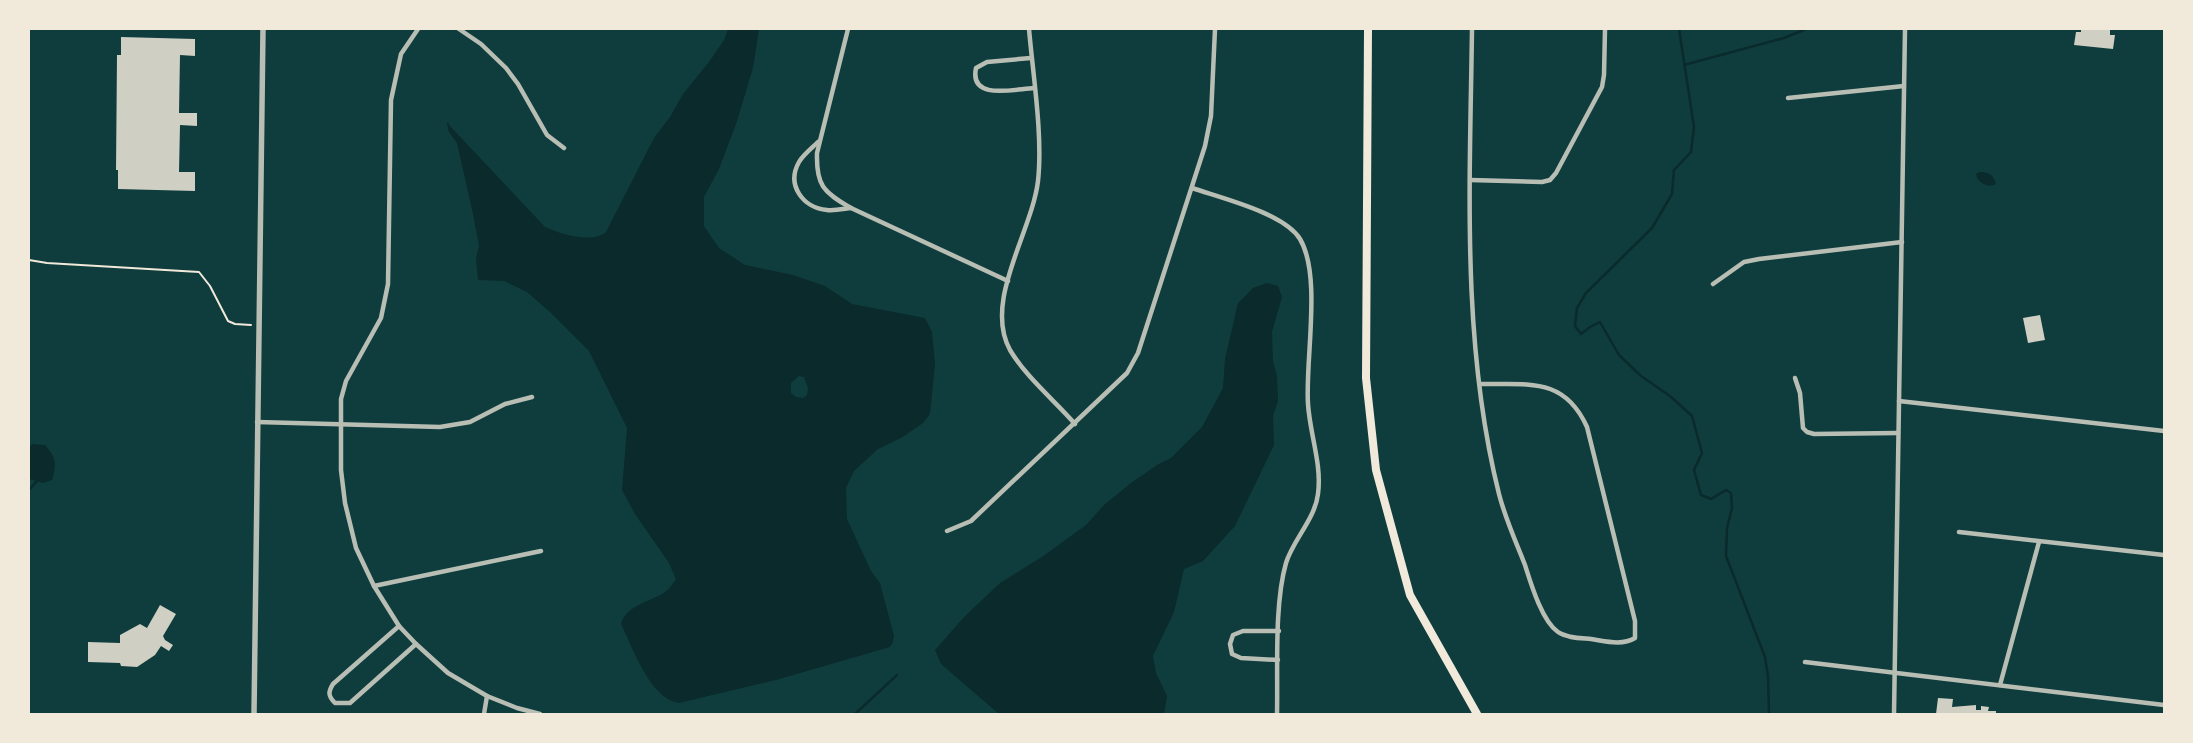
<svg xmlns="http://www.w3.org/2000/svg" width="2193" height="743" viewBox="0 0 2193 743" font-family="Georgia,serif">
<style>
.water{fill:#0a2a2b;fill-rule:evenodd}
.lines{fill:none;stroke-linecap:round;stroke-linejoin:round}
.stream{stroke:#0a2a2b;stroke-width:2.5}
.building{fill:#cfcfc3}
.path{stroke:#f1e9da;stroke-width:2}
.minor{stroke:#b8beb3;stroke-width:4.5}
.tertiary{stroke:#b8beb3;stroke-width:5.5}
.primary{stroke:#f1e9da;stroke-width:8}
</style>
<rect width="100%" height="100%" fill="#0f3d3e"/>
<g class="water">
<path d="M728 29H759L753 68 736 124 719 169 704 197V226L719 248 745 265 793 275 825 286 852 304 925 318 932 332 935 364 930 414 923 423 901 438 878 449 854 471 846 488 847 519 871 571 880 583 894 636 893 642 890 647 776 680 679 703C650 699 633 648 621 624 626 606 648 602 662 594 669 590 672 585 676 579L669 563 635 514 622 490 627 428 589 351 550 312 527 292 504 281 478 280 476 258 479 246 473 214 457 143 449 132 447 124 448 122 449 125 545 227C561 234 591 244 606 232L654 138 670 117 683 94 709 62 724 40ZM799 376 804 377 808 388 807 395 803 398 796 397 791 393V383Z"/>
<path d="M1979 172C1988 172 1993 174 1996 184 1988 189 1977 182 1976 174Z"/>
<polygon points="1267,283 1278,286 1282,297 1272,332 1273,361 1277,376 1278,401 1273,416 1274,445 1235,526 1203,561 1184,569 1174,612 1153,656 1156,673 1167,696 1164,714 999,714 941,664 935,650 965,616 1000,583 1042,557 1086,525 1104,505 1131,483 1157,465 1171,458 1202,427 1223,388 1225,359 1238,303 1253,288"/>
<path d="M32 444 45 445C56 458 57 463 52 480L43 483 29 479V447Z"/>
</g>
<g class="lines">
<g class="stream">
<polyline points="1679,29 1694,127 1691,152 1674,170 1672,194 1652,228 1586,293 1577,308 1575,326 1581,334 1590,327 1600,322 1619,355 1641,376 1670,396 1692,416 1702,453 1694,470 1701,495 1711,499 1726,490 1731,493 1732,508 1727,528 1726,556 1765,657 1768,676 1769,714"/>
<polyline points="1684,65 1784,38 1806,29"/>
<polyline points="29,490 36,482"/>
<polyline points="855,714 897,675"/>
</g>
</g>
<g class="building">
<polygon points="2081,29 2110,29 2110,35 2115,35 2113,49 2074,45 2076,32 2081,32"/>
<polygon points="121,37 195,39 195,56 180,55 179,113 197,113 197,126 180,125 179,172 195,172 195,191 118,189 118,170 116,170 117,55 121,55"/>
<polygon points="2040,315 2045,340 2028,343 2023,318"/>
<polygon points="160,605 176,614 163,636 165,640 173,645 169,651 161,646 155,655 137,667 121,666 120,663 88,662 88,642 120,643 120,635 140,624 147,628"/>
<polygon points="1938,698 1953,699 1952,707 1976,705 1976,710 1981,710 1981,706 1989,707 1988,711 1996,711 1996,714 1936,714"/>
</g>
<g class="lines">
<polyline class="path" points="29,260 47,263 199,272 210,286 228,321 235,324 251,325"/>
<g class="minor">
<polyline points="418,29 401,54 391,100 388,284 381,318 346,381 341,399 341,470 345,503 356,548 374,586 399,626 416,644 448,673 487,696 517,708 540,714"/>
<polyline points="459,29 481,44 506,68 518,84 547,135 564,148"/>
<path d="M848 29 817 153C816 185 823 192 851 208L1008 281"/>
<path d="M1029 29C1033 75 1043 136 1038 181 1032 232 983 301 1010 350 1026 377 1054 400 1075 424"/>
<path d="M1472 29C1470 183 1461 343 1499 494 1505 518 1516 542 1525 565 1531 584 1542 621 1558 632 1567 638 1580 638 1591 639 1605 641 1622 646 1635 638V621L1587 427C1564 376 1527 385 1480 384"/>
<path d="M1031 58 987 62 976 68C969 101 1014 89 1034 88"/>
<polyline points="1788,98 1904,86"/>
<path d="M818 142C812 148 803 155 799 162 786 185 803 208 827 210 834 211 843 209 851 208"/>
<polyline points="1470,180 1542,182 1550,180 1556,173 1602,87 1604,75 1605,29"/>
<path d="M1192 188C1221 198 1284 213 1300 239 1322 276 1305 360 1308 404 1310 435 1322 464 1318 494 1315 519 1293 540 1286 563 1274 605 1278 670 1277 714"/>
<polyline points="1713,284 1744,262 1759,259 1902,242"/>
<polyline points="1795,378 1800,393 1803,428 1807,432 1814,434 1898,433"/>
<polyline points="1899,401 2164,431"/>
<polyline points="257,422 440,427 470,422 505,404 532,397"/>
<polyline points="947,531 971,521 1127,373 1138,353 1205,146 1211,116 1215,29"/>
<polyline points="1959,532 2164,555"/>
<polyline points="374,586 541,551"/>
<path d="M399 626 333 684C328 692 328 696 335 703H350L416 644"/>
<polyline points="1278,660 1241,658 1232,654 1230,644 1233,635 1243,631 1279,631"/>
<polyline points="1805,662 2164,705"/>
<polyline points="2000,685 2039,542"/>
<polyline points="484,714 487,696"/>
<polyline points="1894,714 1905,29"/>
</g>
<polyline class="tertiary" points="254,714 263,29"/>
<polyline class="primary" points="1368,29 1366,378 1376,470 1410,595 1477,714"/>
</g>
<rect width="2193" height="743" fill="none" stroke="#f1e9da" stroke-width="60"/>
</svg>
